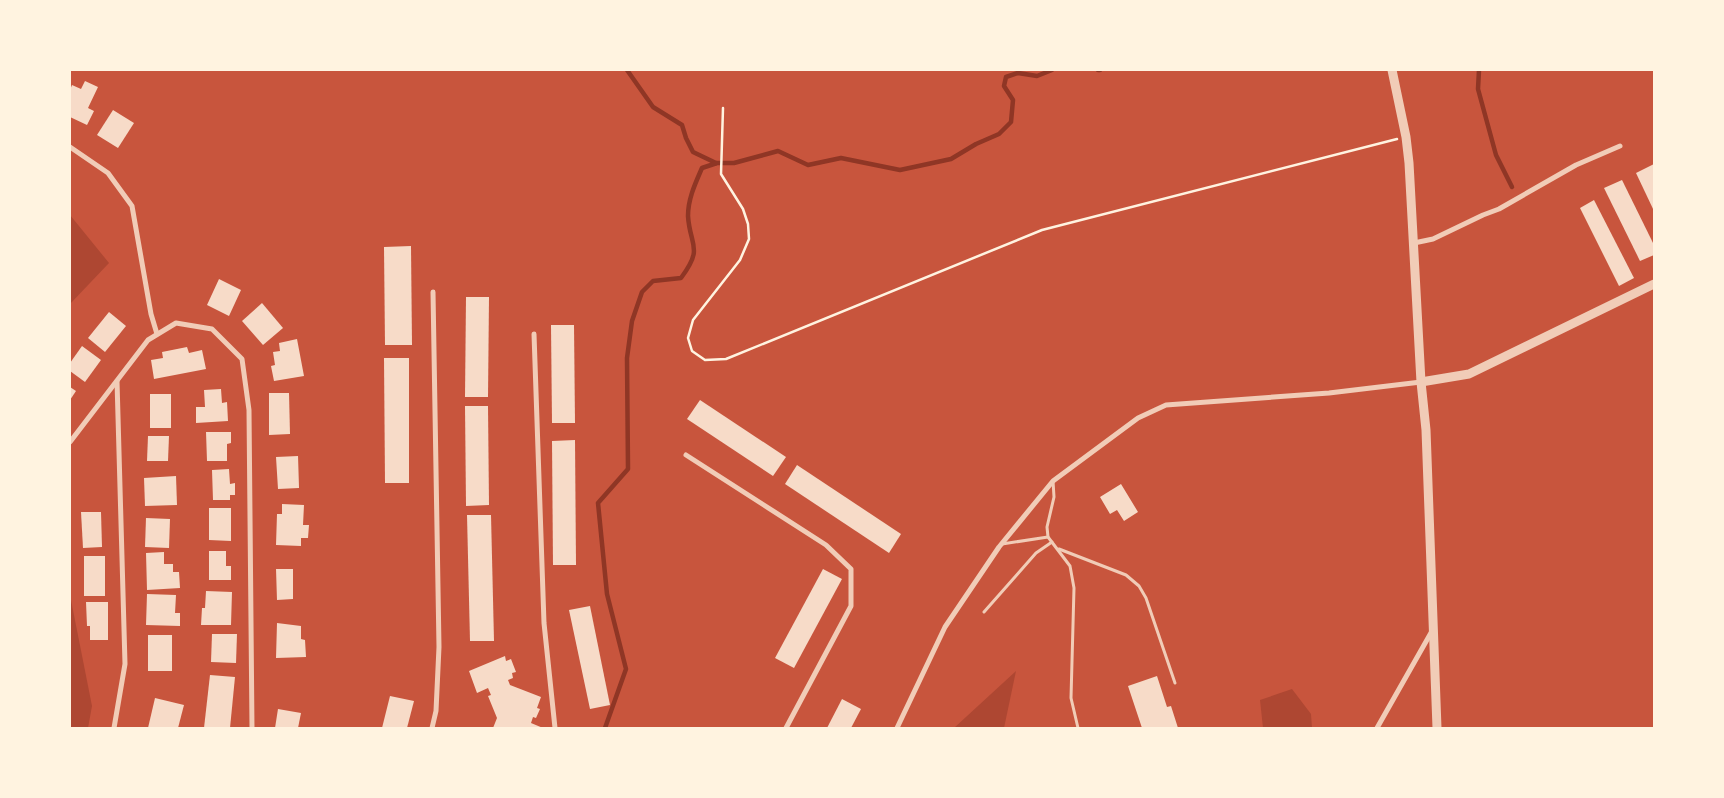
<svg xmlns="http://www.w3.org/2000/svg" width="1724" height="798" viewBox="0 0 1724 798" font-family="'Titillium Web',sans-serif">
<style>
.green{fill:#ae4732}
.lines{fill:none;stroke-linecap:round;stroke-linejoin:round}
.stream{stroke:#8f3625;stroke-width:4.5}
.building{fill:#f7dbc8}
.path{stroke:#fff3e0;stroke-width:2.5}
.service{stroke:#f1ccb7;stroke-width:3}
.minor{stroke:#f1ccb7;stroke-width:5}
.tertiary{stroke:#f1ccb7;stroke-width:9}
</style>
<rect width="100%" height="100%" fill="#c8553d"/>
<g class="green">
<polygon points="70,215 109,263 70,304"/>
<polygon points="70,595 92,706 88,728 70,728"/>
<polygon points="1016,671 1004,728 954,728"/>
<polygon points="1292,689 1311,714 1312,728 1263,728 1260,700"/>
</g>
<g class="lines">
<g class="stream">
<polyline points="627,70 653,107 682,125 686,138 693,152 716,163"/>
<polyline points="1098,70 1100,70"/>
<polyline points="1479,70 1478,89 1496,155 1512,187"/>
<path d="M605 728 626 669 607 594 598 503 628 469 627 358 632 321 642 292 653 281 681 278C704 247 690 247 688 216 688 199 695 184 702 168L717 163H734L778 151 808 165 841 158 900 170 951 159 976 144 999 134 1011 122 1013 100 1004 86 1006 77 1018 73 1037 76 1052 70"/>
</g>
</g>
<g class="building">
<polygon points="85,81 98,87 88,108 94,111 87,125 70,117 70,90 72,85 81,89"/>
<polygon points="113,110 134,123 118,148 97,135"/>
<polygon points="1654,164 1654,211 1636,173"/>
<polygon points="1622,180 1654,245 1654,255 1640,261 1604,188"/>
<polygon points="1594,200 1634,278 1619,286 1580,208"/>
<polygon points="411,246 412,345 385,345 384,247"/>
<polygon points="219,279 241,290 229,316 207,305"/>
<polygon points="466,297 489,297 488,397 465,397"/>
<polygon points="262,303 283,328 263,345 242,321"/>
<polygon points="109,312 126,326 105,352 88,338"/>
<polygon points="551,325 574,325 575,423 552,423"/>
<polygon points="297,339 304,376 274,381 271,366 275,365 273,352 280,351 279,343"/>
<polygon points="82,346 101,360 85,382 70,371 70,363"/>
<polygon points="187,347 189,353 202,350 206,369 154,379 151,360 163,358 162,352"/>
<polygon points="384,358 409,358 409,483 385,483"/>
<polygon points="70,387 76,391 70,400"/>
<polygon points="221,389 222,403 227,402 228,421 196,423 196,407 205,407 204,390"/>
<polygon points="269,393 289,393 290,434 269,435"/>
<rect x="150" y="394" width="21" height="34"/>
<polygon points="700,400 786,457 773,476 687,419"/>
<polygon points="465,406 488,406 489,505 466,506"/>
<polygon points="206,432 231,432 231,443 227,444 227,461 207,461"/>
<polygon points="148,436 169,436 168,461 147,461"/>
<polygon points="575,440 576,565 553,565 552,441"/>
<polygon points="298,456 299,488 278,489 276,457"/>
<polygon points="797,465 901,534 889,553 785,484"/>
<polygon points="229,469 230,484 235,483 235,495 230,495 230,500 213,500 212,470"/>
<polygon points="176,476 177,505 145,506 144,478"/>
<polygon points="1121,484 1138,512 1124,521 1117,510 1110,514 1100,497"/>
<polygon points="282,504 304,505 303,525 309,525 308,538 301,538 301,546 276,545 277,514 282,514"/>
<polygon points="209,508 231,508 231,541 209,540"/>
<polygon points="81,512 101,512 102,547 83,548"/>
<polygon points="467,515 491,515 494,641 470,641"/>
<polygon points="146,518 170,519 169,548 145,547"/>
<polygon points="209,551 226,551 226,566 231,566 231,580 209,580"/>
<polygon points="164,552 164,564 173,564 173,572 179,572 180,588 147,590 146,553"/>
<rect x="84" y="556" width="21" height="40"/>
<polygon points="276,569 293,569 293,599 277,600"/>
<polygon points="823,569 842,579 794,668 775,658"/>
<polygon points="206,591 232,592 231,625 201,625 202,608 205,608"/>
<polygon points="147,594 176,595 175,613 180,613 180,626 146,625"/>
<polygon points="86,602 108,602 108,640 90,640 90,626 87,626"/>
<polygon points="590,606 610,705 590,709 569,610"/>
<polygon points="277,623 301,626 301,639 305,640 306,657 276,658"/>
<polygon points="212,634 237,634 236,663 211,662"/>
<rect x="148" y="635" width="24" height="36"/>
<polygon points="505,656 506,661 511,659 516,672 512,673 513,678 508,680 510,685 541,697 537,708 540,709 536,718 533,717 531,723 543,728 493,728 497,718 488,696 491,695 488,688 477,693 469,671"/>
<polygon points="210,675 235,677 230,728 204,728"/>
<polygon points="1157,676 1167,707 1171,706 1178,728 1142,728 1128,686"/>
<polygon points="390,696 414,701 407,728 382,728"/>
<polygon points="155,698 184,705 178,728 148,728"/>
<polygon points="842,699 861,709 851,728 827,728"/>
<polygon points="278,709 301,713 298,728 275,728"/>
</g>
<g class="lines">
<polyline class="path" points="723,108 721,174 743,209 748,224 749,239 740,260 693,320 688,338 692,351 705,360 726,359 1042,230 1397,139"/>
<g class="service">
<polyline points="1053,481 1054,497 1047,527 1048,537 1070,566 1074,588 1071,698 1078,728"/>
<polyline points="1002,544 1048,537"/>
<polyline points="1059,549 1126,575 1139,586 1146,598 1175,683"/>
<polyline points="984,612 1036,553 1052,542"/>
</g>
<g class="minor">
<polyline points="70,147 108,173 132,206 151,314 157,334"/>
<polyline points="1414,243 1433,239 1483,215 1499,209 1576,165 1620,146"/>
<polyline points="534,334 544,623 555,728"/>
<polyline points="70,442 148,340 176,323 212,329 242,359 249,410 252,728"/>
<polyline points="686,455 826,545 851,569 851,606 786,728"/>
<polyline points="114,728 125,664 117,381"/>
<polyline points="432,728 436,711 439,647 433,292"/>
<polyline points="897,728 945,627 999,547 1053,481 1138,418 1166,405 1329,393 1421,382"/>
<polyline points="1377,728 1432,631"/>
</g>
<g class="tertiary">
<polyline points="1392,70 1406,137 1409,163 1421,382 1426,430 1437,728"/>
<polyline points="1421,382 1469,374 1654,284"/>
</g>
</g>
<rect width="1724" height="798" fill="none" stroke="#fff3e0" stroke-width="142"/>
</svg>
